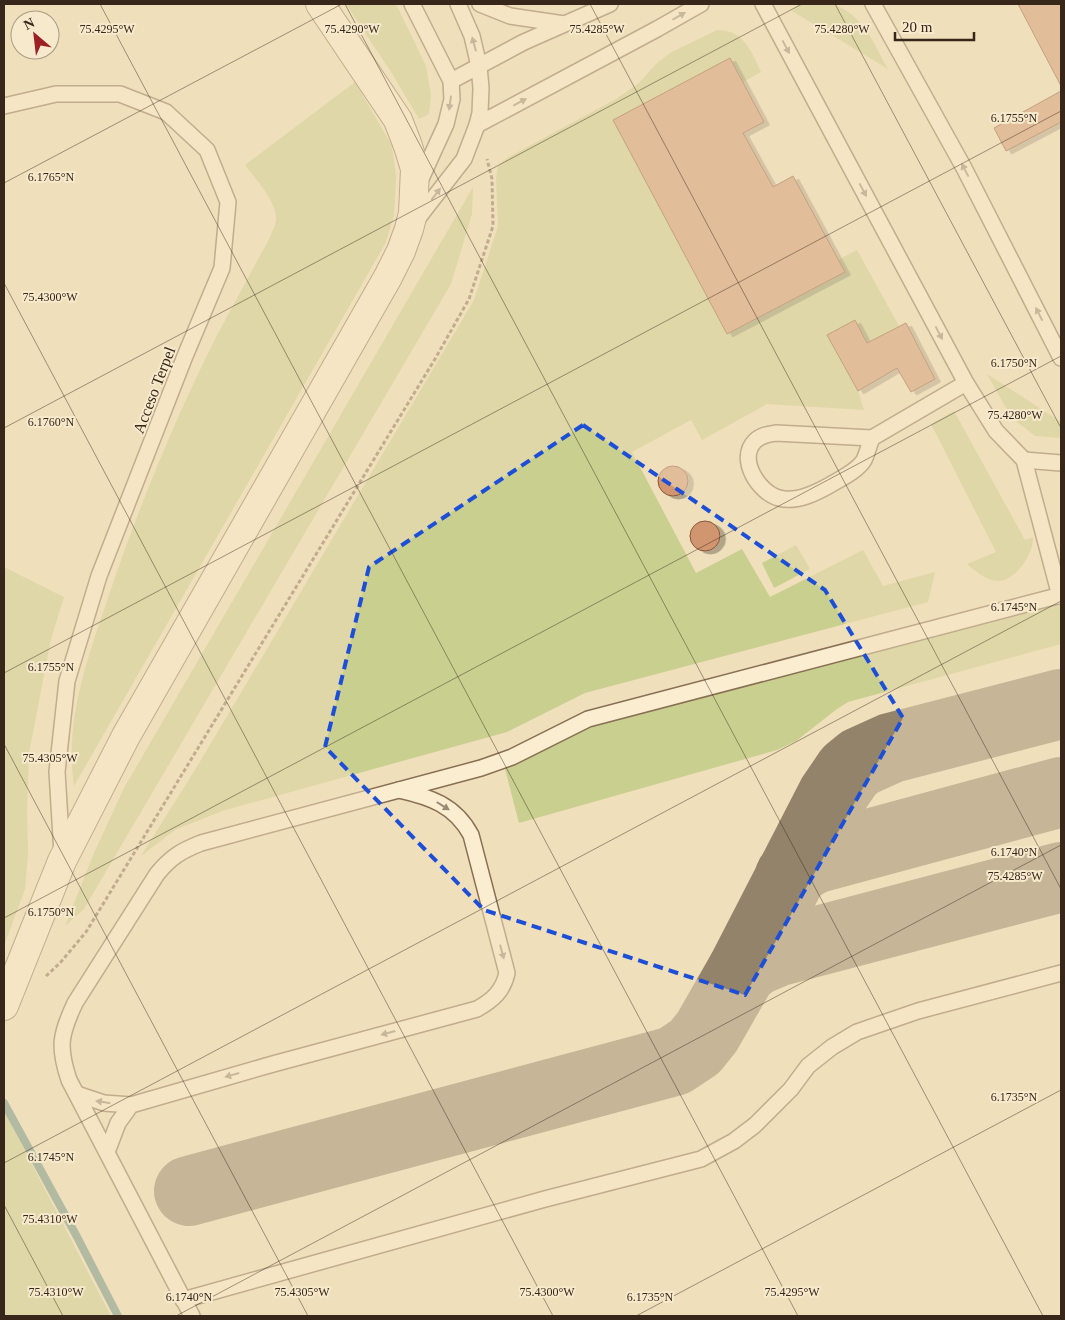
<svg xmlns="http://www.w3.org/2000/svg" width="1065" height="1320" viewBox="0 0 1065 1320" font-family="Georgia,serif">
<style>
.green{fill:#c9cf8f}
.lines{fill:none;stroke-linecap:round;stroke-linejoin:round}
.stream{stroke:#678f84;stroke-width:8}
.taxiway{stroke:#93836a;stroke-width:70}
.building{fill:#d1956f;stroke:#895639;filter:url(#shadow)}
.lane-casing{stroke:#886f54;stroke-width:18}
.street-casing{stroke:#886f54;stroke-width:30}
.path{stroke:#886f54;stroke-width:3;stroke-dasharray:4 2.5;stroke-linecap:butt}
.lane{stroke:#fbedcf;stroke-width:15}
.street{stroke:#fbedcf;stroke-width:28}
.oneway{fill:#988a74}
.marked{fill:none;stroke:#1d4ed8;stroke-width:4;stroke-dasharray:10 6;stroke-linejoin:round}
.ticks{fill:none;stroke:#36271a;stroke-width:1;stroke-opacity:0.45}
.labels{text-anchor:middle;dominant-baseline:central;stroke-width:4;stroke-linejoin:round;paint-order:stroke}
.street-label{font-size:16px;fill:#36271a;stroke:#f7e9cb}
.ticks-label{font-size:12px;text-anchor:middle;fill:#36271a;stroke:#f7e9cb;stroke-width:4;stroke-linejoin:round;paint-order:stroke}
</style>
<defs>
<filter id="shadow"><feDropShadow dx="5.5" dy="3" stdDeviation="0" flood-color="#0004"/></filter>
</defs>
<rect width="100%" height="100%" fill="#f0dfbb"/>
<g class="green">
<polygon points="346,4 396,4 426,66 431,95 429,114 419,119 393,75"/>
<path d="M800 4C810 4 823 1 832 4 862 13 874 44 888 69L792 11Z"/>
<path d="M717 30C744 30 751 51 761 72L743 82 730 58 613 120 727 334 845 272 838 260 857 250 899 326 867 343 855 320 828 335 858 391 864 410 767 404 702 440 691 420 632 452 696 573 742 549 770 597 863 550 883 586 935 572 928 602 585 693 507 732 222 811 175 830 141 856 198 765 474 300 498 226 496 178 498 166 507 158 616 99 639 83 657 63 670 53Z"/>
<path d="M355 82 392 146 396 177 394 216 385 244 74 786C64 719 89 654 110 592 139 506 174 422 214 341 228 314 243 288 257 261 262 252 275 230 276 220 277 201 255 179 245 165Z"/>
<polygon points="473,187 472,214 451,284 84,909 65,926 94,853 124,788"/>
<polygon points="987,374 1061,422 1061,438 1035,436 1011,417"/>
<path d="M954 411 1025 540 1033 537C1034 553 1016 581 998 581 987 581 975 571 967 564L996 552 931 424Z"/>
<polygon points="796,545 810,569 774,588 762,563"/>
<polygon points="4,567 64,597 51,639 29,753 27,810 28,854 25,889 4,946"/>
<polygon points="1061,600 1061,644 848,702 837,709 796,741 777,750 519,823 504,765 584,728 610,720"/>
<polygon points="4,1111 111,1316 4,1316"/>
</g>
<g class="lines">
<polyline class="stream" points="4,1103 76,1235 118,1316"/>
<g class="taxiway">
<path d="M790 876C798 867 806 862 817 858L1061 792"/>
<polyline points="742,971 755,961 776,952 1061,877"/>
<polyline points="189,1191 674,1061 695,1047 707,1032 742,971 832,796 849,771 860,762 891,748 1061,704"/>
</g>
</g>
<g class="building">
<polygon points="1018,4 1061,4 1061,86"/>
<polygon points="730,58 764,122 743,133 773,187 793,176 845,272 727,334 613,120"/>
<polygon points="1061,91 1061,122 1006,151 994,128"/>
<polygon points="855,320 867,343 906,323 935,379 911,392 897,368 858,391 827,335"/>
<circle cx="673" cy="481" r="15"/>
<circle cx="705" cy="536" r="15"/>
</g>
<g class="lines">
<defs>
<g id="lane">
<polyline points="412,4 451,81 452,99 446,124 420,181"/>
<polyline points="480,4 510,16 564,24"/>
<polyline points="763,4 966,383 996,431 1024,460 1060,596"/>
<polyline points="873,4 964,168 1061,358"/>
<polyline points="451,81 524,42 610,4"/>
<polyline points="4,106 56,94 120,94 166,112 207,150 228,202 222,268 185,356 99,576 67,681 57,772 62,854"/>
<polyline points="477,125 657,29 701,4"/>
<polyline points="415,222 464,159 477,125 480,113 481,88 479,66 472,36 458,4"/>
<path d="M872 438C869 445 867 454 864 460 857 471 842 478 830 485 816 493 796 503 779 498 759 493 737 459 755 441 761 435 769 434 776 433L872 438 966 383"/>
<polyline points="1024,460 1061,463"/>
<polyline points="77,1094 104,1103 131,1105"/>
<path d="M107 1152 118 1123 131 1105 273 1064 477 1009C493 1000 503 991 507 973L471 835C455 805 430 797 399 790"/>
<polyline points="183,1300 545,1199 701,1159 734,1141 755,1125 791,1089 808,1066 832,1047 857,1032 918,1011 1061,973"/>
<path d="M192 1316 69 1080C58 1047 60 1035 75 1003L157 874C171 857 181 851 201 843L481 768 512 757 588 719 1061 595"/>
</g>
<polyline id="street" points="4,1006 62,861 126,736 388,277 401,251 409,229 413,213 415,169 408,146 398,120 320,4"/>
</defs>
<use href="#lane" class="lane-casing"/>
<use href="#street" class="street-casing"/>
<polyline class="path" points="46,976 60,963 86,932 435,359 469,299 493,226 492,179 487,159"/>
<use href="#lane" class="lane"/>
<use href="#street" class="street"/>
</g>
<defs><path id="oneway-solid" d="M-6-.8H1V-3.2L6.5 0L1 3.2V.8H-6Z" transform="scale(1.25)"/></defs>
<g class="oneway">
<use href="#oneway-solid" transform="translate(679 16) rotate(-30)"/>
<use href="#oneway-solid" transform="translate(474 44) rotate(-105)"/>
<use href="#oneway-solid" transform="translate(786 47) rotate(62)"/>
<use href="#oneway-solid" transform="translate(520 102) rotate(-28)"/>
<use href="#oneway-solid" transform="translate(450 103) rotate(98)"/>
<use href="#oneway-solid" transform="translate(965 170) rotate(-118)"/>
<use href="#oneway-solid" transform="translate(863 190) rotate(62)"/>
<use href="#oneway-solid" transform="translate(436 194) rotate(-52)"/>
<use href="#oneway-solid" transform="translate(1039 314) rotate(-117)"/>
<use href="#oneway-solid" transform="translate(939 333) rotate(62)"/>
<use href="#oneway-solid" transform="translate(443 806) rotate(32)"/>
<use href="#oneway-solid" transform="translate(502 952) rotate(75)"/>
<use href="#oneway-solid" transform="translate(388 1033) rotate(165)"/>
<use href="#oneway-solid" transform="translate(232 1075) rotate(164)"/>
<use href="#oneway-solid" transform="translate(103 1102) rotate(-171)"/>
</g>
<path d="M0 0H1065V1320H0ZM583 425 825 590 903 718 745 995 484 910 325 747 369 567Z" fill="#f0dfbb" fill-opacity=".55" fill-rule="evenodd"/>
<path class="marked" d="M583 425 825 590 903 718 745 995 484 910 325 747 369 567Z"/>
<path class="ticks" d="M100 4 798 1316M345 4 1043 1316M590 4 1061 889M835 4 1061 428M4 183 342 4M4 283 553 1316M4 428 802 4M4 673 1061 111M4 744 308 1316M4 918 1061 356M4 1163 1061 601M4 1205 63 1316M176 1316 1061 845M636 1316 1061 1090"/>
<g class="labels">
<g class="street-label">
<text transform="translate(154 390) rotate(-69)">Acceso Terpel</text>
</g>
</g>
<g class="ticks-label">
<text x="107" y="33">75.4295°W</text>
<text x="352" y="33">75.4290°W</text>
<text x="597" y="33">75.4285°W</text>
<text x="842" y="33">75.4280°W</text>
<text x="1014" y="122">6.1755°N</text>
<text x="51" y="181">6.1765°N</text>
<text x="50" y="301">75.4300°W</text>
<text x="1014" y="367">6.1750°N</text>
<text x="1015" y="419">75.4280°W</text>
<text x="51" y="426">6.1760°N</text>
<text x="1014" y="611">6.1745°N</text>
<text x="51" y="671">6.1755°N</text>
<text x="50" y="762">75.4305°W</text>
<text x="1014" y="856">6.1740°N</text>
<text x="1015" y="880">75.4285°W</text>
<text x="51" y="916">6.1750°N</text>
<text x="1014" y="1101">6.1735°N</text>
<text x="51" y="1161">6.1745°N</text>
<text x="50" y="1223">75.4310°W</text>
<text x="56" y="1296">75.4310°W</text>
<text x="302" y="1296">75.4305°W</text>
<text x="547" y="1296">75.4300°W</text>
<text x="792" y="1296">75.4295°W</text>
<text x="189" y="1301">6.1740°N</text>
<text x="650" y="1301">6.1735°N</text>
</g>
<rect width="1065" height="1320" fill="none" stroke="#36271a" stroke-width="10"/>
<g transform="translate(35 35) rotate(332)"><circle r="24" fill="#f7e9cb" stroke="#aa9b84"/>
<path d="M0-4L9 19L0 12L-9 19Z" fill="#9b2125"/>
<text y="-8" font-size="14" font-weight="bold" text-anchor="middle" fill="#36271a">N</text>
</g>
<path d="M895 32v8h79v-8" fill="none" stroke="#36271a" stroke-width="2.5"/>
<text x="902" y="32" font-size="15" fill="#36271a" stroke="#f7e9cb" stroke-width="4" paint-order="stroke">20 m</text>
</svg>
